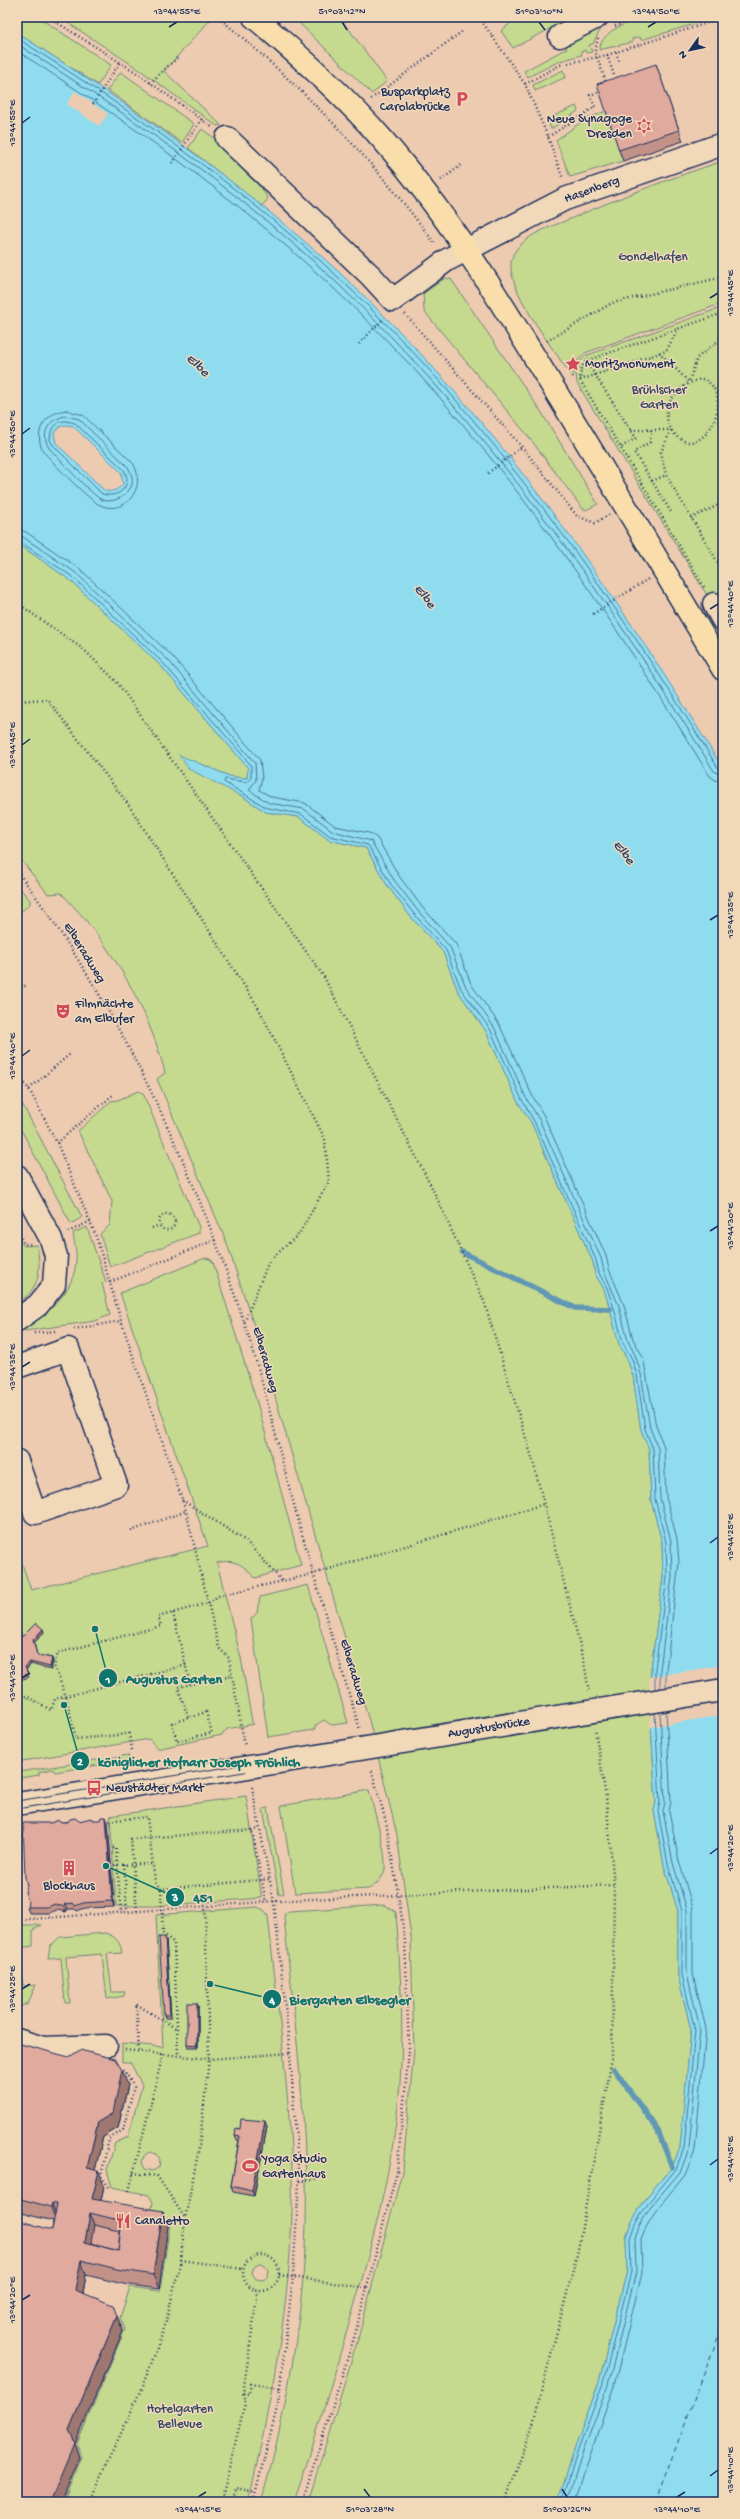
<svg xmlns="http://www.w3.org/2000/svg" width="740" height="2519" viewBox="0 0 740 2519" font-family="'Gochi Hand',sans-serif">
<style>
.green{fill:#c5d98f;stroke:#708476;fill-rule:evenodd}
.water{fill:#8fdcef;stroke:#6197b5;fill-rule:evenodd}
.pier{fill:#edcbb1}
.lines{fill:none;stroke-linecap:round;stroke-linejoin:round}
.shore{stroke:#497498;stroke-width:1}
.stream{stroke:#6197b5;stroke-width:5.5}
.ferry{stroke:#2c4974;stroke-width:1;stroke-dasharray:5 4;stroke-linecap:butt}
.minor-casing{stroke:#1b2f5e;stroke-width:25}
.major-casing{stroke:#1b2f5e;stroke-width:25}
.path{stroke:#1b2f5e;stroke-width:2.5;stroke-dasharray:1 3;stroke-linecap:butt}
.minor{stroke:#f1d8b9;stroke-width:22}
.major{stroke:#f9deab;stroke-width:22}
.tram{stroke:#1b2f5e;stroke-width:1}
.minor-bridge-casing{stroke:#1b2f5e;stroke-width:25;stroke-linecap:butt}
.minor-bridge{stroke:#f1d8b9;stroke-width:22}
.wall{fill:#c29288;stroke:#1b2f5e}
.shaded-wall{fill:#9e776f;stroke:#1b2f5e}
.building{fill:#e1aa9e;stroke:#1b2f5e;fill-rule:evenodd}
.ticks{fill:none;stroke:#1b2f5e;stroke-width:1.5}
.labels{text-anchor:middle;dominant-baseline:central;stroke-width:3;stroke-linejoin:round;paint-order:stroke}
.poi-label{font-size:13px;fill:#1b2f5e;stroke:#f1d8b9;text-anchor:start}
.street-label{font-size:13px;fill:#1b2f5e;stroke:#f1d8b9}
.park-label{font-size:13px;fill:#344865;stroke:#f1d8b9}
.water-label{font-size:14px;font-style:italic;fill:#2c4974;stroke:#f1d8b9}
.leader{fill:none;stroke:#0f766e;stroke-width:1.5}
.callout-dot{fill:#0f766e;stroke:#f1d8b9;stroke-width:1.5}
.mark-label{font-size:12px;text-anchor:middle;font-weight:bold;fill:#fff}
.callout-label{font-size:14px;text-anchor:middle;font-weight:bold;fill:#0f766e;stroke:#f1d8b9;stroke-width:3;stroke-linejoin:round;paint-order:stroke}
.neatline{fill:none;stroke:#1b2f5e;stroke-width:1.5}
.ticks-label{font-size:10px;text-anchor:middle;fill:#1b2f5e}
</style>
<rect width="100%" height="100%" fill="#edcbb1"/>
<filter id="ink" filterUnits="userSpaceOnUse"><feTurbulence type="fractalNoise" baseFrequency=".025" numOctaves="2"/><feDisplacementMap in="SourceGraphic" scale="8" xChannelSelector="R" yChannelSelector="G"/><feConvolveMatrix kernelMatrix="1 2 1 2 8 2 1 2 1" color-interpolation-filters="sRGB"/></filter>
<g filter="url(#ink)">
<g class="green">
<polygon points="21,17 38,17 111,65 98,85 17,33 17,23"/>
<polygon points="59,17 208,17 211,19 164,71 221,125 217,126 140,70"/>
<polygon points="293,17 340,17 387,81 372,94"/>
<polygon points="518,17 573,17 513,48 501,31"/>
<path d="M645 17H718L641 40 640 37 632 39 633 42 599 50C603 29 627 23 645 17Z"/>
<polygon points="601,28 593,44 589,45 590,49 592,49 592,52 586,53 585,50 581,52 582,55 560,61 528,77 524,71 567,48 565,45"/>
<polygon points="563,70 566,77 535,91 533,85"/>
<polygon points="121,72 194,124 182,143 107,90"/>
<polygon points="576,106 578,111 551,129 547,119"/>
<polygon points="606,111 623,161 570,177 556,140 584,120"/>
<path d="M202 129C228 148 253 169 268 199L262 206 188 148Z"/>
<path d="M723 161V303L585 353 577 361 573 378C556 353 512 296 511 268 510 255 517 247 526 240 538 230 556 225 570 219 620 197 671 178 723 161Z"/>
<polygon points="445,278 451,279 540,410 598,504 586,510 582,508 528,436 424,311 423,294"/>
<path d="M723 307V599L713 605 577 383C575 371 577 364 585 356Z"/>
<path d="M17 543 70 580 162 667 248 768 247 778 232 777 180 756 266 812 299 817 329 840 366 848 387 885 411 917 443 952 458 991 486 1031 518 1102 531 1122 593 1262 595 1274 604 1289 610 1309 619 1344 628 1361 633 1376 641 1430 649 1449 651 1500 662 1542 663 1577 651 1669V1726L656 1802 654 1811 664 1865 678 1911V1975L691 2030 680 2148 672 2167 645 2199 631 2223 626 2237 627 2271 599 2382 570 2462 558 2502H308L358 2339 403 2168 414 2050 411 1937 397 1835 370 1724 258 1338 226 1241 157 1079 165 1073C149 1008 109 941 61 893L48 894 17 855Z"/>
<polygon points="17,885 30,900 30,904 17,915"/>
<polygon points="138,1091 143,1093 199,1227 199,1233 110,1267 100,1234 110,1225 112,1201 78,1131 111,1101 118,1100"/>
<polygon points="17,1094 82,1217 71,1224 17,1122"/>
<path d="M87 1227 106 1282 102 1283 110 1315 95 1321 25 1331 24 1328C49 1313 74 1292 76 1261 77 1252 74 1242 73 1233Z"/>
<path d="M17 1236 24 1246 37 1245C41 1272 41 1287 17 1304Z"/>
<path d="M205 1258 210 1259 213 1262 258 1406 301 1565 255 1578C244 1565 234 1558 217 1563L241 1658 252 1722 254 1724 227 1729 222 1735 161 1748H157L149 1739 17 1762V1549L31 1590 208 1546 120 1293Z"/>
<polygon points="308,1585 348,1723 331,1725 324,1720 316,1725 314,1730 268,1737 251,1619 257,1613 260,1597"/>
<polygon points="128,1755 129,1760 55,1772 54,1769 39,1772 39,1775 20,1778 19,1772"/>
<path d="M369 1790C373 1808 387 1852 385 1869 383 1878 376 1886 368 1889L295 1893 281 1806Z"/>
<polygon points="246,1796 262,1898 155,1906 116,1906 110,1816"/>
<polygon points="268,1808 284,1894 279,1895 263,1809"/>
<path d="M384 1905 396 1912C401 1976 405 2042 398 2106 389 2185 368 2261 345 2337 329 2392 313 2447 294 2502H261C290 2402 309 2284 306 2180 304 2093 293 2005 284 1918L285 1913 290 1911Z"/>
<path d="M257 1907 264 1910 268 1916C277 2001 289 2086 292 2171 295 2280 274 2386 251 2491L247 2502H63L82 2457 77 2444 125 2329 120 2318 130 2287 160 2291 170 2224 150 2221 153 2202 149 2195 112 2187 107 2170 115 2143 128 2137 142 2085 130 2062H122V2043L163 2047 156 1915ZM149 2152 157 2154 160 2160 159 2167 153 2171 145 2169 142 2162 144 2156ZM259 2264 264 2265 268 2270 267 2277 263 2280 256 2279 252 2273 254 2267Z"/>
<polygon points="17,1925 42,1925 33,1930 33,1946 19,1948 23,1986 36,1985 28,2003 17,2008"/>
<path d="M105 1933C115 1936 121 1942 122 1953L107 1954 112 1992H125L124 1996 107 1999 102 1954 66 1957 70 2003H65L61 1958 48 1959 50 1946 60 1937Z"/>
</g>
<path class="water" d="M17 33C131 106 241 182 341 274 494 416 615 591 723 769V2502H558L570 2462 599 2382 627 2271 626 2237 631 2223 645 2199 672 2167 680 2148 691 2030 678 1975V1911L664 1865 654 1811 656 1802 651 1726V1669L663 1577 662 1542 651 1500 649 1449 641 1430 633 1376 628 1361 619 1344 610 1309 604 1289 595 1274 593 1262 531 1122 518 1102 486 1031 458 991 443 952 411 917 387 885 366 848 329 840 299 817 266 812 243 797 189 769 179 755 232 777 247 778 248 768 162 667 70 580 17 543ZM66 425 73 426 121 472 123 484C118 490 113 492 105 491L56 443 54 433 61 426Z"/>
<g class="pier">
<polygon points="75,91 108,114 99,126 67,104"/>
<polygon points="723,1665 723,1715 651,1727 650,1733 649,1677"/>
</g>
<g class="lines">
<g class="shore">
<path d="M17 38C130 110 240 186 338 277 490 419 610 592 718 768L723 771"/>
<path d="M17 44C129 115 239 191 336 282 487 425 606 595 714 771L723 776"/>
<path d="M17 51C127 121 234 196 330 285 483 426 601 599 709 775L715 780 723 782"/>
<path d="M66 410 83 415 133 463C148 488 124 518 98 504 87 498 52 462 43 451 33 431 45 413 66 410Z"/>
<path d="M66 416 79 419 128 467C132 474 135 483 129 490 123 498 113 503 102 500 93 496 58 458 49 448 40 433 49 418 66 416Z"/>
<path d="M66 421 75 423 124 470C133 486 119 499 102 494L53 445 50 440 51 431 59 422Z"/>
<polyline points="17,529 26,532 80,569 172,656 260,760 262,778 259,790 272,797 305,803 335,826 369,833 377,838 399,876 422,907 456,944 471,984 499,1024 532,1095 544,1116 606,1256 609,1269 624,1305 633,1339 643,1357 656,1426 664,1447 666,1497 677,1539 679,1562 666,1670 666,1687"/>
<polyline points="17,535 23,537 76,573 168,660 255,763 256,780 249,790 269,803 304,809 333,831 371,841 394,880 418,911 450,947 466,987 494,1027 526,1098 539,1119 601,1258 604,1271 619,1306 628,1341 636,1357 641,1374 650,1428 658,1448 660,1498 671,1541 672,1577 660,1669 660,1688"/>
<polyline points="17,540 73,577 164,664 251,765 251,777 247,782 225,779 224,782 267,808 301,814 330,836 368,845 390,883 414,914 446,950 461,989 490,1029 522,1100 534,1121 596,1260 599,1273 607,1288 614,1308 623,1343 632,1359 637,1375 645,1429 653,1449 655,1499 666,1542 667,1577 655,1669 655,1689"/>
<polyline points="562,2502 573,2464 603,2383 631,2272 630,2238 635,2224 649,2202 676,2169 684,2148 695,2030 682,1975 682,1911 668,1864 658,1811 660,1802 655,1713"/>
<polyline points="567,2502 578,2465 608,2385 636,2272 635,2238 639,2226 652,2205 680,2172 689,2149 700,2029 687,1974 687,1910 673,1863 663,1811 665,1802 660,1712"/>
<polyline points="574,2502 614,2386 642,2273 641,2239 645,2229 657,2209 685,2175 695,2150 706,2029 693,1974 693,1909 679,1861 669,1811 671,1802 666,1711"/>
</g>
<g class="stream">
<polyline points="462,1252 575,1308 610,1309"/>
<polyline points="614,2069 658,2131 672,2167"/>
</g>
<polyline class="ferry" points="655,2502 723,2324"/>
<defs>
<g id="minor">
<polyline points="560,36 597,17"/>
<polyline points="227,138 371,276 393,300 447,260 565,199 723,144"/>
<polyline points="714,604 723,620"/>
<polyline points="17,1176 51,1239 56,1256 54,1285 38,1305 17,1320"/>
<polyline points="17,1367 68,1349 116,1485 35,1513 17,1461"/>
<polyline points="17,1804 255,1766"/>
<polyline points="17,2040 43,2048 106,2046"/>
</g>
<path id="major" d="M254 17C299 55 344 95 383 140 448 215 500 300 551 384 609 478 666 574 723 669"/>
</defs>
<use href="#minor" class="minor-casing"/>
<use href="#major" class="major-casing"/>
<g class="path">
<polyline points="48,17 134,71 212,127"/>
<path d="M218 17C302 87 371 157 435 244"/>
<polyline points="479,17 525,84 548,137 563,179"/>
<polyline points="615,26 636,17"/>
<polyline points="598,38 595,51 606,83"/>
<polyline points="616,52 619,61"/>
<polyline points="607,55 616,81"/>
<polyline points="150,83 177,58"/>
<polyline points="525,84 560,65 607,55 723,18"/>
<polyline points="371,99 464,30"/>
<polyline points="93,104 120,62"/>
<polyline points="548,137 595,107 590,95 602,91"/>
<polyline points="172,163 202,119"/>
<polyline points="441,180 463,164"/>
<polyline points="405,314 522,447 577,516 595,523 609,515"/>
<polyline points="547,341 612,303 723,277"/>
<polyline points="359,344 384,318"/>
<polyline points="659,352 689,382 697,358 723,337"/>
<polyline points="586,361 636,438 620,448"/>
<path d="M702 379C740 393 701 469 673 432 655 408 679 383 702 379Z"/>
<polyline points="580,380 666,351 678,329"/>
<polyline points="718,421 723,424"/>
<polyline points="631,430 671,430 661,452 666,475 723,571"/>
<polyline points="651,430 650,442 634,452 671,512"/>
<polyline points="488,473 522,447"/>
<polyline points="652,481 666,475"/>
<polyline points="691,518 723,503"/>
<polyline points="704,587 580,380 581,368 586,361 723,313"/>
<polyline points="17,603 83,649 117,682 324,977 433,1190 484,1301 533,1461 584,1661 589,1693"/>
<polyline points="593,614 648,579"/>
<polyline points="17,701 47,699 128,804 258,1007 325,1139 329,1181 299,1234 269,1261 244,1323"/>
<path d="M17 871C122 1010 196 1173 249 1338 266 1392 278 1447 293 1501 314 1578 337 1654 360 1730"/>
<polyline points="17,989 27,985"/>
<polyline points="17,1074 29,1089 57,1143 96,1236 121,1321 186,1511 219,1648 229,1658 245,1747"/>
<polyline points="29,1089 70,1054"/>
<polyline points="57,1143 114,1094"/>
<circle cx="167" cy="1222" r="8"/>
<polyline points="152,1228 159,1225"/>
<polyline points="17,1231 24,1244 31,1244"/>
<polyline points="68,1232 91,1221"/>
<polyline points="110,1282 215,1240"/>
<polyline points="74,1329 121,1321"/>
<polyline points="34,1333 55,1331"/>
<polyline points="182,1500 246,1541 282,1581"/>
<polyline points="131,1531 186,1511"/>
<polyline points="173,1613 190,1684"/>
<polyline points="17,1698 26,1696 51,1710 55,1699 186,1665"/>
<polygon points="206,1712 212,1733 177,1741 172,1723"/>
<polyline points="188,1717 178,1687 232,1675"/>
<polyline points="132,1750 129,1734 76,1739 66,1696 54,1666 58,1653 161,1626 158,1617 208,1603 218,1596 313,1574 544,1504"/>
<polyline points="252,1787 274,1902 290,2053 299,2181 293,2277 278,2404 253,2502"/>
<polyline points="105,1821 147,1817 155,1882 161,1889 271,1879"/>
<polyline points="252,1830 260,1829"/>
<polyline points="109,1848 116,1848 121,1913"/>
<polyline points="124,1864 127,1912"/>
<polyline points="110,1865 153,1864"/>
<polyline points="161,1889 163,1933 174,1943 178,2055"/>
<polyline points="137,1911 131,1839 252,1830 266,1902"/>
<polyline points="17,1920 290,1900 614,1885"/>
<polyline points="125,2050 209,2059 290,2053"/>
<polyline points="139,2051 136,2004 177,2029"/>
<polyline points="133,2173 157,2176 185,2218"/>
<polyline points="299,2181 313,2180 321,2175"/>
<polyline points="109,2187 101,2176 109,2139 123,2130 134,2087 124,2070 120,2069"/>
<polyline points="129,2191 163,2054"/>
<circle cx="261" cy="2273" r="18"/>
<polyline points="181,2260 185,2219 199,2148 209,2059 205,1905"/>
<polyline points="279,2275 367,2288"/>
<polyline points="243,2393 249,2394 251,2384 280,2388"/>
<path d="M88 2502C116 2444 145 2387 165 2325 171 2304 175 2282 181 2260L243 2269"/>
<polyline points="228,2502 223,2494 245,2403 243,2393 258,2291"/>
<polyline points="231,2502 235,2488 256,2492"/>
<polyline points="302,2502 354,2338 397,2171 409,2051 405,1942 398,1893 386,1822 371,1768"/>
<polyline points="505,2502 532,2427 577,2255 612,2058 614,1885 606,1797 595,1729"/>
</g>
<use href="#minor" class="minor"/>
<use href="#major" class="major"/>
<g class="tram">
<polyline points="17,1801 723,1687"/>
<polyline points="17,1809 723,1694"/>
</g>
<defs>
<polyline id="minor-bridge" points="255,1766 723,1690"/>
</defs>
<use href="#minor-bridge" class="minor-bridge-casing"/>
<use href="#minor-bridge" class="minor-bridge"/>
</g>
<g class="wall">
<polygon points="656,64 683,141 623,161 619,150"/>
<polygon points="17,1628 22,1637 43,1629 44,1632 34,1643 37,1655 52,1658 53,1661 51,1670 31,1664 26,1670 29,1677 17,1681"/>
<polygon points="92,1820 108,1822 114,1907 85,1908 77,1911 75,1909 68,1909 66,1912 57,1910 49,1913 29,1913 27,1907 50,1823"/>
<polygon points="166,1940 171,2018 165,2018 164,2015"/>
<polygon points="198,2006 198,2047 188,2047 187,2044"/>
<polygon points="17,2043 128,2085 118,2128 103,2137 95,2170 104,2186 101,2201 168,2226 159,2289 123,2284 86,2275 83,2293 117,2316 123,2331 75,2444 80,2458 61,2502 17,2502 52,2230 53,2221 17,2212"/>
<polygon points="267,2127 254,2196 233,2192 231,2186 239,2141 237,2140 235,2135 240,2129"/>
</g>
<g class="shaded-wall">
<polygon points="43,1629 44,1632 34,1643 33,1640"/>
<polygon points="52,1658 53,1661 51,1670 50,1667"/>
<polygon points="30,1662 31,1664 26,1670 25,1667"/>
<polygon points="106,1817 108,1822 114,1907 112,1901"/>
<polygon points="66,1904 68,1909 66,1912 64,1907"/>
<polygon points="165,1937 166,1940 171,2018 170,2015"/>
<polygon points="197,2003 198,2006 198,2047 197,2045"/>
<polygon points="122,2070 128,2085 118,2128 103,2137 92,2183 87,2168 98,2122"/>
<polygon points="265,2121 267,2127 254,2196 252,2191"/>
<polygon points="99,2171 104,2186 98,2214 92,2199"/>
<polygon points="52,2203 57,2218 56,2222 51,2207"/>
<polygon points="163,2211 168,2226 159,2289 153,2275"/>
<polygon points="90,2213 95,2228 91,2254 85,2242"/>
<polygon points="81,2260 86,2275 81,2304 75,2290"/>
<polygon points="117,2316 123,2331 75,2444 80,2458 61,2502 50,2502 69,2430"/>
</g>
<g class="building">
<polygon points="656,64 679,130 619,150 597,84"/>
<polygon points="36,1623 43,1629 33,1640 37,1655 52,1658 50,1667 30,1662 25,1667 28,1674 17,1678 17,1628 19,1628 22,1637"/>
<polygon points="101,1817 106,1817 112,1901 83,1903 75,1906 73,1903 66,1904 64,1907 55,1904 47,1907 27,1907 28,1901 25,1892 27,1886 25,1877 23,1823 50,1823 59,1820 61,1822 68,1822 70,1819 75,1818 79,1821 91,1818 92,1820 100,1820"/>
<polygon points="159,1937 165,1937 170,2015 164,2015"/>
<polygon points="187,2003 197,2003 197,2045 187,2044"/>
<path d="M17 2043 69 2057 80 2050 115 2059 122 2070 113 2113 98 2122 87 2168 99 2171 92 2199 163 2211 153 2275 117 2269 81 2260 75 2290 113 2305 117 2316 69 2430 75 2443 50 2502H17V2220L52 2230 57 2204 52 2203 51 2207 17 2198ZM90 2213 122 2221 118 2251 85 2242Z"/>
<polygon points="241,2119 265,2121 252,2191 231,2186 240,2136 235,2135 236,2128 240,2129"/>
<polygon points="94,2225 120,2231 118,2251 91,2243"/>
</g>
</g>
<path class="ticks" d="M342 22 347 30M539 22 545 30M169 27 177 22M648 27 656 22M22 123 30 117M710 298 718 293M22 434 30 428M710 609 718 604M22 745 30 739M710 920 718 915M22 1056 30 1050M710 1231 718 1226M22 1367 30 1362M710 1543 718 1537M22 1678 30 1673M710 1854 718 1848M22 1989 30 1984M710 2165 718 2159M22 2300 30 2295M710 2476 718 2470M364 2489 370 2497M562 2489 567 2497M198 2497 206 2492M677 2497 685 2492"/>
<defs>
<symbol id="parking-bare" viewBox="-9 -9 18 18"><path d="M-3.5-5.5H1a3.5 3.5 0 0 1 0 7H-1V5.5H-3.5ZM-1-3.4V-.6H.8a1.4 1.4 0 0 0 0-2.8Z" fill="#d1495b" stroke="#f1d8b9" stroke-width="2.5" paint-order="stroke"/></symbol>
<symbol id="synagogue-bare" viewBox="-9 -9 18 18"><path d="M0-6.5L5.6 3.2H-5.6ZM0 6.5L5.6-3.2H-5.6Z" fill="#d1495b" stroke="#f1d8b9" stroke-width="2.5" paint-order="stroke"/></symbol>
<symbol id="sight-bare" viewBox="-9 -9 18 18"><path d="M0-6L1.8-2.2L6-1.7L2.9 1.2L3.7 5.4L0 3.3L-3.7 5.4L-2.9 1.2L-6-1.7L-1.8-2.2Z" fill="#d1495b" stroke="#f1d8b9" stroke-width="2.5" paint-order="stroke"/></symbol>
<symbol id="theatre-bare" viewBox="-9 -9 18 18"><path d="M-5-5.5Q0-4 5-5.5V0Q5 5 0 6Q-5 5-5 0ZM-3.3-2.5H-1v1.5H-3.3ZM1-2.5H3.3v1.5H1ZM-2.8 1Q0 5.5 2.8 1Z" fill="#d1495b" stroke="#f1d8b9" stroke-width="2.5" paint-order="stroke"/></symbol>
<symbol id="bus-bare" viewBox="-9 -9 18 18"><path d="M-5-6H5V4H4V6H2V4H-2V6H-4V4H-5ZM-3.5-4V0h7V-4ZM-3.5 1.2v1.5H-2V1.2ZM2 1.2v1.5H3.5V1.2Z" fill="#d1495b" stroke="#f1d8b9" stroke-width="2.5" paint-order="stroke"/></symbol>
<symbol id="building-bare" viewBox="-9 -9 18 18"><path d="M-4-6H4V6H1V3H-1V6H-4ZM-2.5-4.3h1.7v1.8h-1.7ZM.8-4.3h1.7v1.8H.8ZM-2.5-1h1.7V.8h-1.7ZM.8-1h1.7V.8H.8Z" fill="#d1495b" stroke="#f1d8b9" stroke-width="2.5" paint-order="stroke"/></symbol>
<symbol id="stadium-bare" viewBox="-9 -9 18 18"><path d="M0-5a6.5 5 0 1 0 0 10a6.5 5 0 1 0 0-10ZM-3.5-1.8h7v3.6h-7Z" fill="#d1495b" stroke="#f1d8b9" stroke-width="2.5" paint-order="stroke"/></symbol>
<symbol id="restaurant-bare" viewBox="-9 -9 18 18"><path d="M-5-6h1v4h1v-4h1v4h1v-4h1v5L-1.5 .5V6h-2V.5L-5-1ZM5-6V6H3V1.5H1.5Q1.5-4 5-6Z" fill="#d1495b" stroke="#f1d8b9" stroke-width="2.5" paint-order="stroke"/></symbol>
</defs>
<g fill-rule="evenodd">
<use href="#parking-bare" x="451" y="88" width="22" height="22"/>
<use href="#synagogue-bare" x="633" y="115" width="22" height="22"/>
<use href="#sight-bare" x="562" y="353" width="22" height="22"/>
<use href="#theatre-bare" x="52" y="1000" width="22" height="22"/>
<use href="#bus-bare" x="83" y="1777" width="22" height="22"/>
<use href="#building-bare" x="58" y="1857" width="22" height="22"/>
<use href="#stadium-bare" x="239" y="2155" width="22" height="22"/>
<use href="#restaurant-bare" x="112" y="2210" width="22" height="22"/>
</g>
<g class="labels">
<g class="poi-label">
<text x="450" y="92" text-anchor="end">Busparkplatz<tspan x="450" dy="15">Carolabrücke</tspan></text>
<text x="632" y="119" text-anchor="end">Neue Synagoge<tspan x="632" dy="15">Dresden</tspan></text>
<text x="585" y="364">Moritzmonument</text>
<text x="75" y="1004">Filmnächte<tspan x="75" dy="15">am Elbufer</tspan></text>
<text x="106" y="1788">Neustädter Markt</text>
<text x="69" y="1886" text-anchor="middle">Blockhaus</text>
<text x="262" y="2159">Yoga Studio<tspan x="262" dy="15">Gartenhaus</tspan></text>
<text x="135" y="2221">Canaletto</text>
</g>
<g class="street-label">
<text transform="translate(592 190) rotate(-20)">Hasenberg</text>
<text transform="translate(84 953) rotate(58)">Elberadweg</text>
<text transform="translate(265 1360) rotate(74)">Elberadweg</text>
<text transform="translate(353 1672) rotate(73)">Elberadweg</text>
<text transform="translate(489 1728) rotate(-9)">Augustusbrücke</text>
</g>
<g class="park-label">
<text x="653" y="257">Gondelhafen</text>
<text x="659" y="390">Brühlscher<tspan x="659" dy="15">Garten</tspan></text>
<text x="180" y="2409">Hotelgarten<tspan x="180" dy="15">Bellevue</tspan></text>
</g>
<g class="water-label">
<text transform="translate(197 366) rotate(43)">Elbe</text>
<text transform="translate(424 597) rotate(52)">Elbe</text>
<text transform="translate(623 853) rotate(52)">Elbe</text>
</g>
</g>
<path class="leader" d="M95 1629L108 1678M64 1705L80 1761M106 1866L175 1897M210 1984L272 1999"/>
<g class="callout-dot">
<circle cx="95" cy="1629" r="4"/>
<circle cx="64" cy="1705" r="4"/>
<circle cx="106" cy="1866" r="4"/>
<circle cx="210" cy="1984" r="4"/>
<circle cx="108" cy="1678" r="10"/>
<circle cx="80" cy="1761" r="10"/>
<circle cx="175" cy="1897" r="10"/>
<circle cx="272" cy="1999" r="10"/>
</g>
<g class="mark-label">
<text x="108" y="1683">1</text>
<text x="80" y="1765">2</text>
<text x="175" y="1901">3</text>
<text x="272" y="2004">4</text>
</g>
<g class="callout-label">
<text x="174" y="1683">Augustus Garten</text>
<text x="199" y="1766">königlicher Hofnarr Joseph Fröhlich</text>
<text x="203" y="1902">451</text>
<text x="350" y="2004">Biergarten Elbsegler</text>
</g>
<rect width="740" height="2519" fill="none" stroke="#f1d8b9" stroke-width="44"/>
<g transform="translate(690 50) rotate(237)" stroke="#f1d8b9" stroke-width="3" paint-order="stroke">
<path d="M0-3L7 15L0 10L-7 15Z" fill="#1b2f5e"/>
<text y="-6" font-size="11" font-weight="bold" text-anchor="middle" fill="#1b2f5e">N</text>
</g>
<rect x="22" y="22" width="696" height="2475" class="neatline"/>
<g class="ticks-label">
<text x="177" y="14">13°44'55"E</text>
<text x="342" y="14">51°03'12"N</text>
<text x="539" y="14">51°03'10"N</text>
<text x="656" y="14">13°44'50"E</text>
<text transform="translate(11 123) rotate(-90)" y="4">13°44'55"E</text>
<text transform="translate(729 293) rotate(-90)" y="4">13°44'45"E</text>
<text transform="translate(11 434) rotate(-90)" y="4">13°44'50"E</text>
<text transform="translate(729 604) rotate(-90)" y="4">13°44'40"E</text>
<text transform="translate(11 745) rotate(-90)" y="4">13°44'45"E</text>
<text transform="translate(729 915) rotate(-90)" y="4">13°44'35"E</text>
<text transform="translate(11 1056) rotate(-90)" y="4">13°44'40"E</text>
<text transform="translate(729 1226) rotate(-90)" y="4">13°44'30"E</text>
<text transform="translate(11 1367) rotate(-90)" y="4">13°44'35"E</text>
<text transform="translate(729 1537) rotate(-90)" y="4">13°44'25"E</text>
<text transform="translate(11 1678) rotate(-90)" y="4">13°44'30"E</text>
<text transform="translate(729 1848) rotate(-90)" y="4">13°44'20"E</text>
<text transform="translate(11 1989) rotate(-90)" y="4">13°44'25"E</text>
<text transform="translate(729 2159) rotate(-90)" y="4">13°44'15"E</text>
<text transform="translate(11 2300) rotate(-90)" y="4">13°44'20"E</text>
<text transform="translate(729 2470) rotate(-90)" y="4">13°44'10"E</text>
<text x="198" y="2512">13°44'15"E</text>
<text x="370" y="2512">51°03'28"N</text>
<text x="567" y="2512">51°03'26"N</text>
<text x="677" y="2512">13°44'10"E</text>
</g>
</svg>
